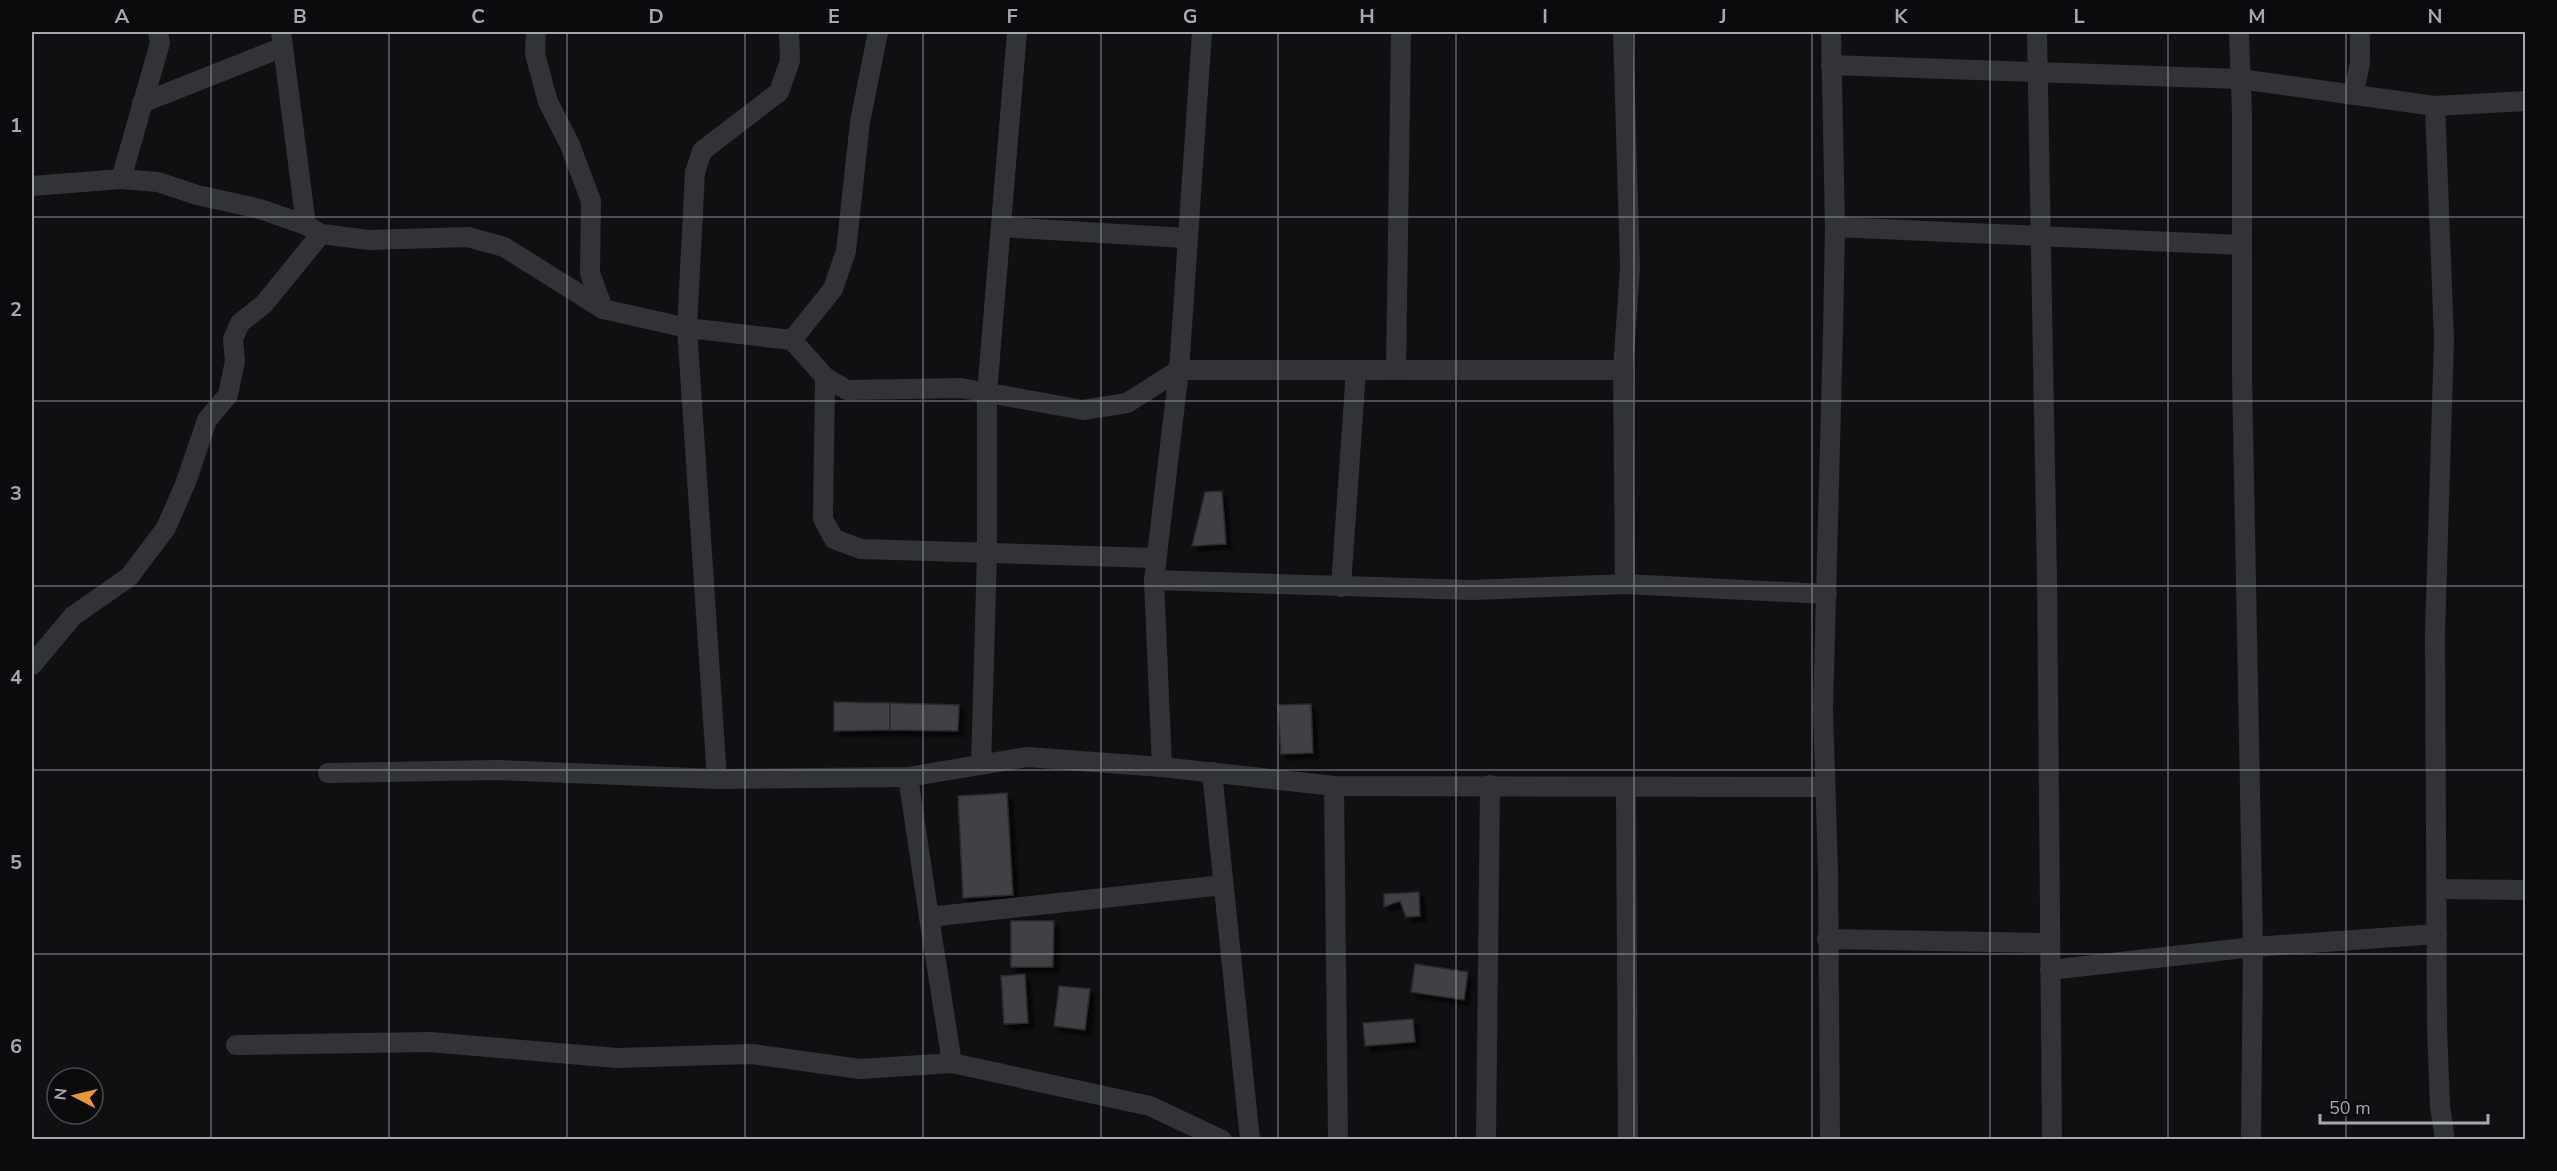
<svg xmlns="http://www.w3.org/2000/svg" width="2557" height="1171" viewBox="0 0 2557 1171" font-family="'Nunito Sans',sans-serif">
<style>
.building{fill:#3f4145;stroke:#2a2b2e;stroke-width:1.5;filter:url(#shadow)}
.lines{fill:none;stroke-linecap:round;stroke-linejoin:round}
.minor{stroke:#323336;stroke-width:20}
.grid{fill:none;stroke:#a2a9b2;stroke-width:1.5;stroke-opacity:0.55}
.neatline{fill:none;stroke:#a2a9b2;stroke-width:2}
.grid-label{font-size:20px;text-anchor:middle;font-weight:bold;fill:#a2a9b2}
</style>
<defs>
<filter id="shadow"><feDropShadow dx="5.5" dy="5.5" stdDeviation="1.5" flood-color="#0009"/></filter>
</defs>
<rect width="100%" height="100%" fill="#101012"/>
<g class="building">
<polygon points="1222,491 1226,544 1192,546 1205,492"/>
<polygon points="834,702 890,703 890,730 834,731"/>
<polygon points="890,703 959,705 958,731 890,730"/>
<polygon points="1311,704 1313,753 1281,754 1278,705"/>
<polygon points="1007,793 1013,895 963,898 958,796"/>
<polygon points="1419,892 1420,916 1406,917 1400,901 1384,907 1384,894"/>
<polygon points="1011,921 1054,921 1053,967 1011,967"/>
<polygon points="1415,964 1468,972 1464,1000 1411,992"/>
<polygon points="1025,974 1028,1023 1004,1024 1001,976"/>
<polygon points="1059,986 1090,989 1085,1030 1054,1026"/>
<polygon points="1413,1019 1415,1042 1365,1046 1363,1023"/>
</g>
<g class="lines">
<g class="minor">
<polyline points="536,32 535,54 548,102 570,145 591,201 590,273 603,309"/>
<polyline points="1623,32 1630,267 1623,370 1625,584"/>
<polyline points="2037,32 2047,577 2052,1140"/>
<polyline points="2239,32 2242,114 2242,375 2253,947 2251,1140"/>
<polyline points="283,47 306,225"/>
<polyline points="1831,65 2240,79 2435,106 2526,101"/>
<polyline points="2353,95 2360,63 2360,32"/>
<polyline points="142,103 283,47 281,32"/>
<polyline points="2435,106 2444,339 2435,634 2437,1028 2440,1106 2445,1140"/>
<polyline points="121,179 158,182 197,195 260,209 306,225 321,234 369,240 468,237 504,247 603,309 687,328 792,340 825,377 847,390 961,388 1083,410 1127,403 1179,370 1623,370"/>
<polyline points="32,186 121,179 160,43 158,32"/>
<polyline points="1001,227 1186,238"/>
<polyline points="1835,227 2241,245"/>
<polyline points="792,340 833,289 846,251 860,122 878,32"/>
<polyline points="1396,370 1401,32"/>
<polyline points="825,377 823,519 834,539 861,549 1155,558"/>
<polyline points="1154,580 1472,590 1625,584 1827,594"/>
<polyline points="1341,587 1356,370"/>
<polyline points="32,665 73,616 129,577 166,528 186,482 207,420 228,395 235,361 233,339 240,323 264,304 321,234"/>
<polyline points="981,765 987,553 987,393 1017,32"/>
<polyline points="1162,767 1154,580 1179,370 1202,32"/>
<polyline points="1212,772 1250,1140"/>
<polyline points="328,773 498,770 717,779 908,777 1027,757 1162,767 1334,786 1825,787"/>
<polyline points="908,777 929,917 1223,885"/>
<polyline points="717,779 687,328 695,172 702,151 779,92 790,61 789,32"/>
<polyline points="1334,786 1338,1140"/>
<polyline points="1626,788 1628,1140"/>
<polyline points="2437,889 2526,890"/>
<polyline points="929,917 952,1063"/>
<polyline points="1827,939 2050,943"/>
<polyline points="2050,970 2253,947 2437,934"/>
<polyline points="236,1045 430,1042 617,1058 752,1054 860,1069 952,1063 1150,1106 1222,1140"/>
<polyline points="1486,1140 1490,785"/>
<polyline points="1830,1140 1828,871 1823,709 1833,331 1835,227 1831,32"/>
</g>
</g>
<path class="grid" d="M211 32V1140M389 32V1140M567 32V1140M745 32V1140M923 32V1140M1101 32V1140M1278 32V1140M1456 32V1140M1634 32V1140M1812 32V1140M1990 32V1140M2168 32V1140M2346 32V1140M32 217H2526M32 401H2526M32 586H2526M32 770H2526M32 954H2526"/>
<rect width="2557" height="1171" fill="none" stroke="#0b0b0d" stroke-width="66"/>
<g transform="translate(75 1096) rotate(277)"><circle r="28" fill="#0b0b0d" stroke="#474a4f" stroke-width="1.5"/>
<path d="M0-4.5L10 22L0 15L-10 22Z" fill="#e79733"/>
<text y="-9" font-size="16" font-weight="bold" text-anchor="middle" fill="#a2a9b2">N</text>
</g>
<path d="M2320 1114v9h168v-9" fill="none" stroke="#a2a9b2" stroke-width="3"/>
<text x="2329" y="1114" font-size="18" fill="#a2a9b2" stroke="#0b0b0d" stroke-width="4.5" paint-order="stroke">50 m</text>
<rect x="33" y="33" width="2491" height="1105" class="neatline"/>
<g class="grid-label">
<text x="122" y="23">A</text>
<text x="300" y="23">B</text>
<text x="478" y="23">C</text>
<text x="656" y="23">D</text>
<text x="834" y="23">E</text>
<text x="1012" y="23">F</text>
<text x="1190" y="23">G</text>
<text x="1367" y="23">H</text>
<text x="1545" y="23">I</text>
<text x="1723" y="23">J</text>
<text x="1901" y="23">K</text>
<text x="2079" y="23">L</text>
<text x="2257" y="23">M</text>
<text x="2435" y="23">N</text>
<text x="16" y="132">1</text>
<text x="16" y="316">2</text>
<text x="16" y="500">3</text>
<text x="16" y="684">4</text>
<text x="16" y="869">5</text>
<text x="16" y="1053">6</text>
</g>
</svg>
